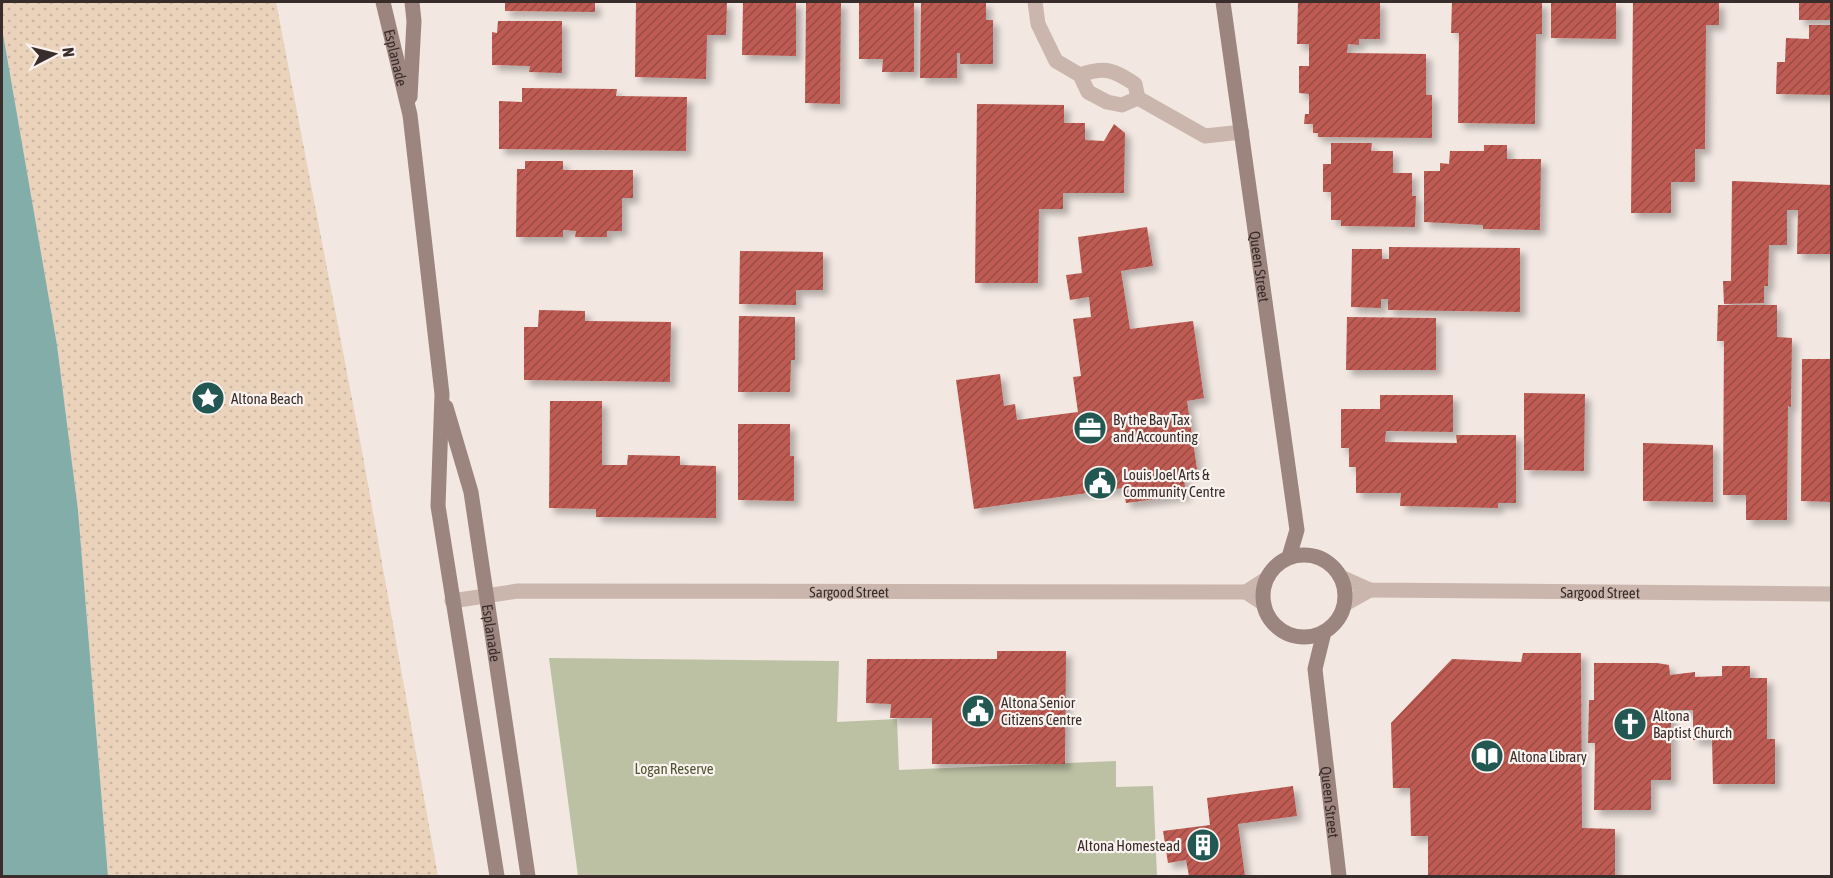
<svg xmlns="http://www.w3.org/2000/svg" width="1833" height="878" viewBox="0 0 1833 878" font-family="'Asap Condensed',sans-serif">
<style>
.green{fill:#bbc1a2}
.sand{fill:url(#sand-dots)}
.water{fill:#82ada8}
.building{fill:url(#building-hatch);filter:url(#shadow)}
.lines{fill:none;stroke-linecap:round;stroke-linejoin:round}
.lane{stroke:#cab6ad;stroke-width:15}
.street{stroke:#cab6ad;stroke-width:15}
.secondary{stroke:#9d857f;stroke-width:15}
.labels{text-anchor:middle;dominant-baseline:central;stroke-width:4.5;stroke-linejoin:round;paint-order:stroke}
.street-label{font-size:15px;fill:#392d2b;stroke:#faf2ee}
.poi-label{font-size:15px;fill:#392d2b;stroke:#faf2ee;text-anchor:start}
.park-label{font-size:15px;fill:#4e5531;stroke:#faf2ee}
</style>
<defs>
<pattern id="sand-dots" width="8" height="8" patternUnits="userSpaceOnUse" patternTransform="scale(1.5)"><rect width="8" height="8" fill="#ead2bb"/><path d="M2 2h.1M6 6h.1" fill="none" stroke="#c9b5a1" stroke-width="1.8" stroke-linecap="round"/></pattern>
<pattern id="building-hatch" width="6" height="6" patternUnits="userSpaceOnUse" patternTransform="scale(1.5)"><rect width="6" height="6" fill="#be5b53"/><path d="M-1 1l2-2M0 6l6-6M5 7l2-2" fill="none" stroke="#9b4c45"/></pattern>
<filter id="shadow"><feDropShadow dx="5.5" dy="5.5" stdDeviation="3" flood-color="#0004"/></filter>
</defs>
<rect width="100%" height="100%" fill="#f2e7e1"/>
<polygon class="green" points="549,658 839,661 837,722 897,719 899,770 1116,761 1116,787 1153,786 1157,876 578,876"/>
<polygon class="sand" points="2,2 276,2 362,451 438,876 108,876 78,510 57,345 2,28"/>
<polygon class="water" points="2,28 57,345 78,510 108,876 2,876"/>
<g class="building">
<polygon points="505,2 595,2 595,12 505,11"/>
<polygon points="636,2 727,2 726,35 707,35 706,79 635,77"/>
<polygon points="743,2 796,2 796,56 742,55"/>
<polygon points="806,2 841,2 840,104 805,103"/>
<polygon points="859,2 914,2 914,72 882,72 883,59 859,59"/>
<polygon points="921,2 986,2 986,20 993,20 993,64 960,64 960,53 957,53 957,78 920,78"/>
<polygon points="1298,2 1380,2 1380,39 1359,39 1359,45 1348,44 1347,53 1426,54 1426,95 1432,95 1432,138 1318,137 1318,133 1313,133 1313,124 1304,124 1305,114 1309,114 1309,94 1299,93 1299,66 1309,66 1309,44 1297,44"/>
<polygon points="1452,2 1542,2 1542,34 1536,34 1535,124 1458,123 1459,33 1451,33"/>
<polygon points="1551,2 1616,2 1616,39 1551,38"/>
<polygon points="1633,2 1719,2 1719,25 1706,25 1705,149 1695,149 1695,182 1671,182 1671,213 1631,213"/>
<rect x="1799" y="2" width="33" height="18"/>
<polygon points="498,21 562,21 562,73 529,72 530,66 492,65 492,32 497,33"/>
<polygon points="1809,25 1832,25 1832,95 1776,94 1777,62 1785,62 1786,38 1809,39"/>
<polygon points="522,88 617,89 616,96 687,97 686,151 499,149 499,101 522,102"/>
<polygon points="977,104 1064,105 1064,123 1085,123 1085,140 1104,141 1114,124 1125,133 1124,193 1063,193 1063,209 1039,209 1038,283 975,283"/>
<polygon points="1331,143 1372,143 1371,151 1393,151 1393,173 1412,173 1412,196 1416,196 1415,227 1341,226 1341,220 1331,220 1331,192 1323,192 1323,164 1331,164"/>
<polygon points="1484,145 1507,145 1507,159 1541,159 1540,230 1483,229 1483,225 1424,222 1424,171 1440,171 1440,163 1449,164 1450,151 1484,151"/>
<polygon points="525,161 563,161 563,170 633,170 633,198 622,198 622,231 607,231 607,237 575,237 576,231 563,230 563,237 516,237 517,169 525,169"/>
<polygon points="1732,181 1832,185 1831,254 1797,254 1798,210 1787,210 1787,245 1769,245 1768,286 1764,286 1764,303 1724,304 1723,281 1731,281"/>
<polygon points="1147,227 1153,266 1121,271 1130,329 1193,321 1204,398 1187,401 1197,469 1183,471 1186,495 1126,503 1123,488 974,509 956,380 1000,374 1004,406 1015,404 1017,420 1078,412 1073,377 1081,376 1073,319 1091,317 1089,297 1070,300 1066,275 1082,273 1078,237"/>
<polygon points="1389,247 1520,248 1520,312 1388,310 1388,299 1381,299 1381,308 1351,307 1352,249 1382,249 1382,259 1389,259"/>
<polygon points="740,251 823,252 823,290 796,290 796,305 739,304"/>
<polygon points="1718,305 1777,305 1777,337 1792,338 1791,407 1788,406 1787,520 1746,520 1746,495 1723,495 1724,341 1717,341"/>
<polygon points="539,310 585,311 585,321 671,322 670,382 524,380 524,327 538,327"/>
<polygon points="739,316 795,317 795,360 791,360 790,392 738,392"/>
<polygon points="1347,317 1436,318 1436,370 1346,370"/>
<polygon points="1802,359 1832,359 1832,502 1801,501"/>
<polygon points="1524,393 1585,394 1584,471 1524,470"/>
<polygon points="1380,395 1453,395 1453,432 1386,431 1385,442 1457,443 1456,435 1516,435 1516,503 1498,503 1498,508 1400,506 1401,493 1356,493 1356,467 1349,467 1349,448 1341,448 1341,409 1380,409"/>
<polygon points="550,401 602,401 602,465 627,465 628,455 680,456 680,465 716,466 716,518 596,517 596,509 549,508"/>
<polygon points="738,424 790,424 790,456 794,456 794,501 738,500"/>
<polygon points="1643,443 1713,445 1713,502 1643,501"/>
<polygon points="997,651 1066,651 1065,764 932,764 932,718 890,718 891,704 866,703 867,659 997,659"/>
<polygon points="1523,653 1581,653 1582,828 1615,829 1615,876 1428,876 1428,836 1411,836 1410,788 1393,788 1391,723 1452,659 1521,662"/>
<polygon points="1594,663 1657,663 1669,665 1670,675 1695,672 1695,677 1722,676 1722,666 1750,666 1750,678 1767,678 1767,739 1775,739 1775,784 1713,784 1712,740 1693,740 1693,710 1671,710 1671,780 1651,780 1651,810 1594,810 1595,743 1588,743 1589,700 1594,700"/>
<polygon points="1293,786 1297,816 1238,824 1245,876 1189,876 1186,860 1168,863 1163,831 1210,825 1207,798"/>
</g>
<g class="lines">
<g class="lane">
<polyline points="1035,2 1038,24 1056,61 1080,75 1088,92 1107,102 1122,105 1138,98"/>
<path d="M1080 75C1106 66 1113 70 1135 84L1138 98 1205 136 1242 132"/>
</g>
<g class="street">
<path id="s1" d="M1341 577 1370 590 1832 594"/>
<polyline points="1246,592 1266,579"/>
<polyline points="1246,592 1264,604"/>
<path id="s2" d="M452 601 518 591 1246 592"/>
<polyline points="1345,604 1370,590"/>
</g>
<g class="secondary">
<path id="s3" d="M383 2 410 115 442 394 438 506 497 876"/>
<path id="s4" d="M1223 2 1297 530 1289 557"/>
<polyline points="410,97 414,21 412,2"/>
<path id="s5" d="M446 407 471 492 528 876"/>
<circle cx="1304" cy="596" r="41"/>
<path id="s6" d="M1324 632 1315 669 1339 876"/>
</g>
</g>
<defs>
<symbol id="sight-disc" viewBox="-11 -11 22 22"><circle r="9.5" fill="#235852" stroke="#faf2ee"/><path d="M0-6L1.8-2.2L6-1.7L2.9 1.2L3.7 5.4L0 3.3L-3.7 5.4L-2.9 1.2L-6-1.7L-1.8-2.2Z" fill="#fff"/></symbol>
<symbol id="office-disc" viewBox="-11 -11 22 22"><circle r="9.5" fill="#235852" stroke="#faf2ee"/><path d="M-6-3h4V-5.5h4V-3h4V5H-6ZM-1-4.5V-3h2v-1.5ZM-6 0V1H6V0Z" fill="#fff"/></symbol>
<symbol id="civic-disc" viewBox="-11 -11 22 22"><circle r="9.5" fill="#235852" stroke="#faf2ee"/><path d="M-.6-6.5H3V-4.5H.6V-3L4-1V1h2V6H-6V1h2V-1L-.6-3ZM-1.2 2.5V6h2.4V2.5Z" fill="#fff"/></symbol>
<symbol id="church-disc" viewBox="-11 -11 22 22"><circle r="9.5" fill="#235852" stroke="#faf2ee"/><path d="M-1.2-6h2.4v3.5h3.3v2.4h-3.3V6h-2.4V-.1h-3.3v-2.4h3.3Z" fill="#fff"/></symbol>
<symbol id="library-disc" viewBox="-11 -11 22 22"><circle r="9.5" fill="#235852" stroke="#faf2ee"/><path d="M-6-4Q-3-5.5-.7-3.5V5Q-3 3-6 4ZM6-4Q3-5.5 .7-3.5V5Q3 3 6 4Z" fill="#fff"/></symbol>
<symbol id="building-disc" viewBox="-11 -11 22 22"><circle r="9.5" fill="#235852" stroke="#faf2ee"/><path d="M-4-6H4V6H1V3H-1V6H-4ZM-2.5-4.3h1.7v1.8h-1.7ZM.8-4.3h1.7v1.8H.8ZM-2.5-1h1.7V.8h-1.7ZM.8-1h1.7V.8H.8Z" fill="#fff"/></symbol>
</defs>
<g fill-rule="evenodd">
<use href="#sight-disc" x="189" y="379" width="38" height="38"/>
<use href="#office-disc" x="1071" y="409" width="38" height="38"/>
<use href="#civic-disc" x="1081" y="464" width="38" height="38"/>
<use href="#civic-disc" x="959" y="692" width="38" height="38"/>
<use href="#church-disc" x="1611" y="705" width="38" height="38"/>
<use href="#library-disc" x="1468" y="737" width="38" height="38"/>
<use href="#building-disc" x="1184" y="826" width="38" height="38"/>
</g>
<g class="labels">
<g class="street-label">
<text stroke="none"><textPath href="#s3" startOffset="57">Esplanade</textPath></text>
<text stroke="none"><textPath href="#s4" startOffset="267">Queen Street</textPath></text>
<text stroke="none"><textPath href="#s2" startOffset="398">Sargood Street</textPath></text>
<text stroke="none"><textPath href="#s1" startOffset="262">Sargood Street</textPath></text>
<text stroke="none"><textPath href="#s5" startOffset="231">Esplanade</textPath></text>
<text stroke="none"><textPath href="#s6" startOffset="172">Queen Street</textPath></text>
</g>
<g class="poi-label">
<text x="231" y="398">Altona Beach</text>
<text x="1113" y="419">By the Bay Tax<tspan x="1113" dy="17">and Accounting</tspan></text>
<text x="1123" y="474">Louis Joel Arts &amp;<tspan x="1123" dy="17">Community Centre</tspan></text>
<text x="1001" y="702">Altona Senior<tspan x="1001" dy="17">Citizens Centre</tspan></text>
<text x="1653" y="715">Altona<tspan x="1653" dy="17">Baptist Church</tspan></text>
<text x="1510" y="756">Altona Library</text>
<text x="1180" y="845" text-anchor="end">Altona Homestead</text>
</g>
<g class="park-label">
<text x="674" y="768">Logan Reserve</text>
</g>
</g>
<rect width="1833" height="878" fill="none" stroke="#392d2b" stroke-width="6"/>
<g transform="translate(54 54) rotate(83)" stroke="#faf2ee" stroke-width="4.5" paint-order="stroke">
<path d="M0-4.5L10 22L0 15L-10 22Z" fill="#392d2b"/>
<text y="-9" font-size="16" font-weight="bold" text-anchor="middle" fill="#392d2b">N</text>
</g>
</svg>
